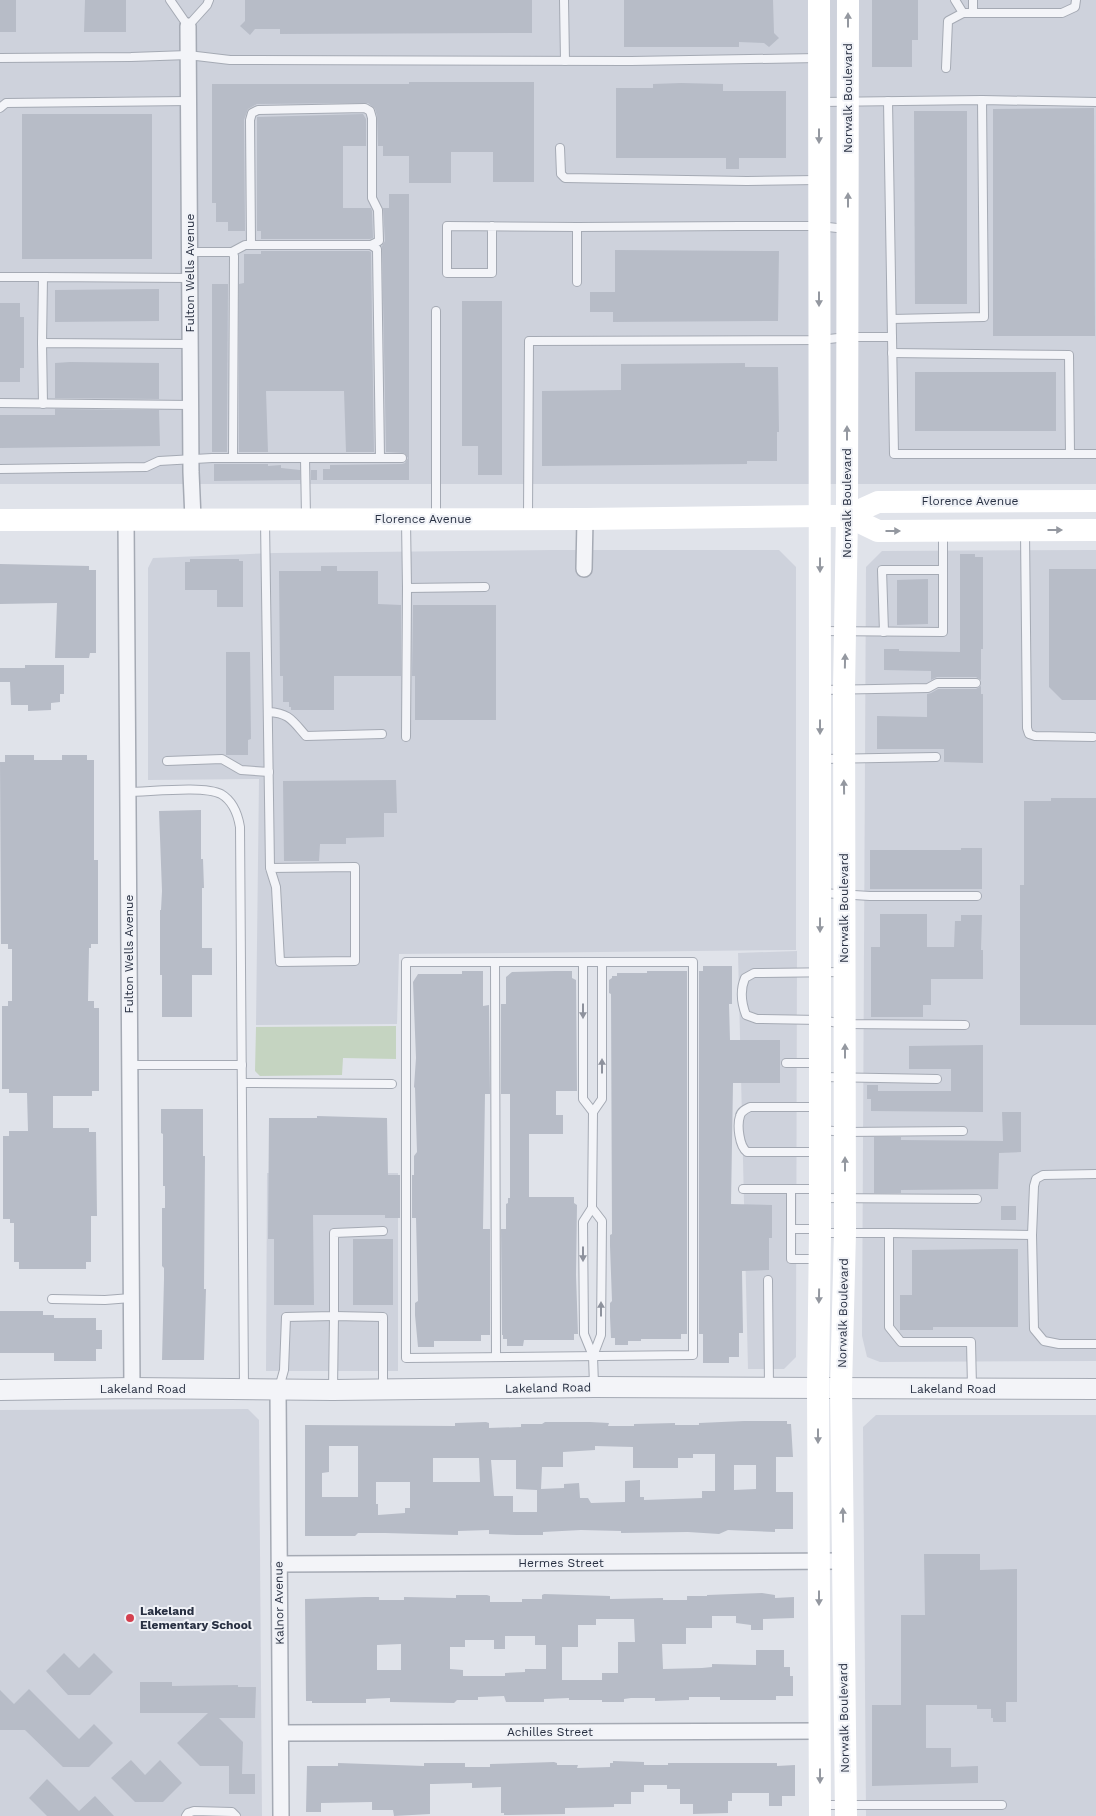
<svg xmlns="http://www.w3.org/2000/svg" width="1096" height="1816" viewBox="0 0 1096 1816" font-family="'Work Sans',sans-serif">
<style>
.built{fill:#ced2dc}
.green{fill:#c5d4c1}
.building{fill:#b7bcc7;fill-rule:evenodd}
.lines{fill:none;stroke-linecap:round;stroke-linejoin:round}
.service-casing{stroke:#a5aab4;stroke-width:10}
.minor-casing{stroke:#a5aab4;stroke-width:18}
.tertiary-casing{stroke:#a5aab4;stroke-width:22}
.service{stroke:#f3f4f8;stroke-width:8}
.minor{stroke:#f3f4f8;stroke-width:15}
.tertiary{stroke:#f3f4f8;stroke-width:20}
.secondary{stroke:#fff;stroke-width:22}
.oneway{fill:#9498a0}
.oneway2{fill:#8e929d}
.poi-dot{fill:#d4404f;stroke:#f0f2f7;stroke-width:2}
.labels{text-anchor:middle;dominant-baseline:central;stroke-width:4;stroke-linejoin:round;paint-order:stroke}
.street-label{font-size:12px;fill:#283042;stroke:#f0f2f7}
.poi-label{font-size:12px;font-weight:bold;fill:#283042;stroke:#f0f2f7;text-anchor:start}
</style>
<rect width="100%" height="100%" fill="#e0e3ea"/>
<g class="built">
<rect x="0" y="0" width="1096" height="484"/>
<polygon points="553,550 779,550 796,567 796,950 399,954 397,1024 256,1025 259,779 148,780 148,568 153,558 274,553"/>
<polygon points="1096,550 1096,1361 880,1362 867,1357 862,1336 866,567 882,551"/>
<polygon points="797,951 796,1357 784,1369 748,1369 738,953"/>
<polygon points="267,1173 398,1173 398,1371 266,1371"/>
<polygon points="248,1409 259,1420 262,1816 0,1816 0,1410"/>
<polygon points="876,1415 1096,1415 1096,1816 866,1816 863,1427"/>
</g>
<polygon class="green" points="396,1026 396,1059 343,1058 342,1075 260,1076 255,1071 256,1027"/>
<g class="building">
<rect x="0" y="0" width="16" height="32"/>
<polygon points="85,0 126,0 126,32 84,32"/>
<polygon points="245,0 532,0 532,33 280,34 280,29 255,29 250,35 240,26 245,21"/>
<polygon points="624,0 773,0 774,33 779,38 769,47 764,43 739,42 739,47 624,47"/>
<polygon points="872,0 918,0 918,40 912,40 912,67 872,67"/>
<polygon points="409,82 534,82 534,182 493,182 493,152 451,152 451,183 409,183 409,156 383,156 383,146 378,146 377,116 375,109 368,103 257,104 248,109 244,120 245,231 228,231 228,222 216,222 216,203 212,203 212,84 409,84"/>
<polygon points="681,83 723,84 723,91 786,91 786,158 739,158 739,169 726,169 726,158 616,158 616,88 653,88 653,84"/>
<polygon points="1094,108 1095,336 993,336 993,109"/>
<polygon points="914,111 967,111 967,304 915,304"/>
<rect x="22" y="114" width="130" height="145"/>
<polygon points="363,114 366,119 366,146 343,146 343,208 371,208 372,211 373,238 370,239 261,239 261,231 257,231 257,117"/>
<polygon points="389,194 409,194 409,480 323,480 323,469 330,469 330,465 402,464 405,463 408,458 404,453 386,452 382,246 385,241 383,208 389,208"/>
<polygon points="615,250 779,251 778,321 613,322 613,312 590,312 590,292 615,292"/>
<polygon points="261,251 369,251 371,252 374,452 346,452 344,391 266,391 268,452 239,452 239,284 244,283 244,254 261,254"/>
<polygon points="212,284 228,284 227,452 212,452"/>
<polygon points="159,289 159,321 55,322 55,290"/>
<polygon points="462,301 502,301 502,475 478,475 478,446 462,446"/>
<polygon points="0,303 20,303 20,317 24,317 24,368 20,368 20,382 0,382"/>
<polygon points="70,362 159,363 159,399 55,398 55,363"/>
<polygon points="745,363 745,367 778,367 779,432 777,432 777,461 747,461 747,464 542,466 542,391 621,390 621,364"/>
<rect x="915" y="372" width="141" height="59"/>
<polygon points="55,409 159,410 160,446 0,448 0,415 55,415"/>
<polygon points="214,464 268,464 268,466 281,465 281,468 300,470 300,480 214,481"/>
<rect x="311" y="470" width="6" height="10"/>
<polygon points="960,554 975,554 975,557 983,557 983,649 981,649 981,680 976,677 937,677 931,680 931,671 884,670 884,649 899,649 899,651 960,652"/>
<polygon points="190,559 239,559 239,561 243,561 243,607 217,607 217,590 185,590 185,562 190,562"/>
<polygon points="0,564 89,566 89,570 96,570 96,653 90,653 89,658 55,658 57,603 0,604"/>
<polygon points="321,566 337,566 337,571 378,571 378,604 401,605 401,676 334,676 334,710 291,710 291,707 289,707 289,702 283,702 283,676 280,676 279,571 321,571"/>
<polygon points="1049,569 1096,569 1096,700 1062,700 1049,687"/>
<polygon points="928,579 928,624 897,625 897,580"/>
<polygon points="413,605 496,605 496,720 415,720 415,676 412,676"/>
<polygon points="226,652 250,652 251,739 248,740 248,755 226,755"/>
<polygon points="25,665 64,665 64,694 60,694 60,702 51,703 51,710 28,711 28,705 11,705 10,682 0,682 0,668 25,668"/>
<polygon points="981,686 981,694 983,694 983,763 944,762 944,749 877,749 877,716 927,717 927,694 931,693 938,689 976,689"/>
<polygon points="5,755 34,755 34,760 62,760 62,755 87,755 87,760 94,760 94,860 98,860 98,944 91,944 91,948 89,948 88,1001 94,1001 94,1008 99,1008 99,1091 92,1091 92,1096 53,1096 53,1128 89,1128 89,1132 96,1132 97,1216 91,1216 91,1262 86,1262 86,1269 19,1269 19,1262 14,1262 14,1223 10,1223 10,1219 3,1219 3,1136 9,1136 9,1131 28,1131 27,1093 9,1093 9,1089 2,1089 2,1006 8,1006 8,1001 12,1001 12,949 8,949 8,944 1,944 0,762 5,762"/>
<polygon points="396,780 397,813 384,813 384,837 346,838 346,844 320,844 319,861 284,861 283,781"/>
<polygon points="1051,798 1096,798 1096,1025 1020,1025 1020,885 1024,885 1024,801 1051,801"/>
<polygon points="201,810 201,859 203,859 204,888 202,888 202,948 212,948 212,975 192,975 192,1017 162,1017 162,975 160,975 160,910 161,910 162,891 159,811"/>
<polygon points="961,848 982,848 982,889 870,889 870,850 961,850"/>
<polygon points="880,914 927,914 927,947 954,947 955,921 961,921 961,915 982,915 981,950 983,950 983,979 931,979 931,1005 923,1005 923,1017 871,1017 871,947 880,947"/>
<polygon points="703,966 732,966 732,1004 729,1004 730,1040 780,1040 780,1083 733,1083 731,1204 772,1205 772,1238 769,1238 769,1270 742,1271 743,1333 739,1333 739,1357 729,1357 729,1363 703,1363 703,1334 699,1334 699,971 703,971"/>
<polygon points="462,971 483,971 483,1006 489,1005 490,1094 485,1094 483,1229 490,1229 490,1335 481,1335 481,1341 434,1341 434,1347 418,1347 415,1315 415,1303 418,1301 416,1218 412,1218 412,1175 414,1175 414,1156 417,1152 415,1088 414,1087 416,1058 413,982 418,974 462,974"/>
<polygon points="555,971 572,971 572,978 576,980 577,1091 556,1091 556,1115 563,1115 563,1134 529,1134 529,1197 574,1197 574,1203 577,1205 576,1275 578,1334 574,1334 574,1340 524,1340 523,1346 507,1346 507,1339 503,1339 503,1335 502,1335 501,1229 506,1229 506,1204 508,1203 508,1198 510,1198 510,1094 501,1094 501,1004 506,1004 506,977 512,972"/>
<polygon points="647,971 687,971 687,1334 681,1334 681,1339 641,1339 641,1341 628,1341 628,1345 615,1345 615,1338 611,1338 610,1317 610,1303 612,1301 610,1246 610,1235 612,1234 611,994 609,993 609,980 612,978 612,976 617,976 617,973 647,973"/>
<polygon points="983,1045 983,1112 871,1111 871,1099 867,1099 867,1085 878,1085 878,1091 951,1091 951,1069 909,1069 909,1046"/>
<polygon points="161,1109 203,1109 203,1156 205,1156 204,1289 206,1289 204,1360 162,1360 164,1279 164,1268 162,1266 162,1208 165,1208 165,1186 163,1186 163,1134 161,1133"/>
<polygon points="1002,1112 1021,1112 1021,1152 999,1153 998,1189 901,1190 901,1193 874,1193 874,1137 901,1137 901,1140 1003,1141"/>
<polygon points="317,1116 387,1118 388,1175 400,1175 400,1218 385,1218 385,1215 313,1215 314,1305 274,1305 274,1239 268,1239 269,1118 317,1118"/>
<rect x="1001" y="1206" width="15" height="14"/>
<rect x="353" y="1239" width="40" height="66"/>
<polygon points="1003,1249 1018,1249 1018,1327 933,1327 933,1330 900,1330 900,1295 912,1295 912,1250"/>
<polygon points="0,1311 43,1311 43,1315 54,1315 54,1318 96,1318 96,1330 102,1330 102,1349 96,1349 96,1361 54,1361 54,1353 0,1353"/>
<path d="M744 1421H787V1424H791L793 1457H776V1492H793V1529H775V1532L728 1530 719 1534 688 1532 621 1533V1531L581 1530 543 1532V1535H517L489 1534V1530L458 1531V1535L385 1533H358L355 1536H305V1425L455 1426V1423L486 1422 489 1423V1428L521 1427V1424H542L545 1422H590L609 1423 608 1426H634V1424L675 1423V1425H699V1423ZM329 1446H358V1497H322V1473L329 1472ZM595 1446 633 1447V1468H678V1458H693V1454H715V1491H702V1498L644 1500V1497H640V1480L625 1481V1502L591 1503 588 1498H580L579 1483 564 1484V1488L541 1489 542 1467H563V1452L595 1450ZM433 1458H479L480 1482H433ZM491 1460H516V1489L537 1490V1512H513V1496H494ZM734 1465H756V1489L734 1490ZM376 1482H410V1508H405V1513L378 1515V1504H376Z"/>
<polygon points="924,1554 980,1554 980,1570 1017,1569 1017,1702 1006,1702 1006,1722 993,1722 993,1718 991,1718 991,1709 977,1709 977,1705 926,1705 926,1748 951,1748 951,1767 978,1766 978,1783 872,1786 872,1705 901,1705 901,1615 925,1615"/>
<path d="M762 1593 775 1595V1598L794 1597V1618L763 1619V1630H751V1625L736 1623V1616H712V1628H686V1644H662L663 1669 702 1668 712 1667V1664L756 1665V1650H784V1667H790V1676H793V1696H776V1700H720V1697H689V1700L655 1701V1698H631L624 1699V1702H602V1700H569V1698L544 1699V1702H506L504 1696 478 1697V1700H457L454 1703 390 1702V1698L366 1699V1703H312V1701H306L305 1599 365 1597H379V1600H404V1597L456 1598V1595H487L490 1596V1602H522V1599H542V1595L544 1594 610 1596V1599L663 1598V1600H687V1596H707V1595ZM596 1619H634L635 1642H618V1673H602V1680H562V1647H578V1625H596ZM505 1636H535V1645H546V1669H525V1672L505 1673V1676H463V1670L450 1669V1647H465V1640H494V1649H505ZM401 1644V1670H377V1645Z"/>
<polygon points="64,1653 79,1668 94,1653 113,1672 90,1695 68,1695 46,1671"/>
<polygon points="140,1682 172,1682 172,1686 238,1685 238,1687 256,1687 255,1718 219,1718 243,1742 242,1774 255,1774 255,1794 229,1794 229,1766 200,1766 177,1743 208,1713 140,1713"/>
<polygon points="29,1689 79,1739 94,1724 113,1743 89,1767 63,1767 25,1730 0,1730 0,1690 14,1704"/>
<polygon points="131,1760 145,1775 160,1760 182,1783 163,1802 135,1802 111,1778"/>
<polygon points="613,1761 644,1762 644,1765 668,1765 668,1763 777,1763 777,1766 795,1765 795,1796 782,1796 782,1806 769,1806 769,1793 732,1793 732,1801 728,1801 728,1813 693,1814 693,1804 680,1804 680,1789 667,1789 667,1785 644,1785 644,1792 631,1792 631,1804 614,1804 614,1807 565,1808 565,1814 504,1815 504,1813 501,1813 501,1787 472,1788 472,1783 433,1784 430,1784 430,1814 394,1816 393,1810 372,1810 372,1802 321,1803 321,1812 306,1812 307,1766 338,1766 338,1763 424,1766 424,1763 465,1763 465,1767 490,1767 490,1764 554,1762 557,1763 557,1765 578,1765 577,1768 610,1767 610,1763 613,1763"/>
<polygon points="47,1779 79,1811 95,1796 114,1816 47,1816 29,1798"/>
</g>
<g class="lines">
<defs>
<g id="service">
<polyline points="170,0 188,26 207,5 209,0"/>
<polyline points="564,0 565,61"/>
<polyline points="955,0 963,13"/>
<polyline points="973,13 973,0"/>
<polyline points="0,58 131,57 188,55 230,60 631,61 818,58"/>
<polyline points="946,68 948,21 963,13 1062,13 1075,7 1076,0"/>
<polyline points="821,102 982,100 1096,102"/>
<polyline points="0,108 6,103 189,101"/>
<polyline points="560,148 561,174 565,178 747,181 817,180"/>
<polyline points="492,226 492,273 447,273 447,226 577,227"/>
<polyline points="251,245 250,120 252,113 258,110 365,108 370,111 372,118 372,198 378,210 379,241 371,245"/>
<polyline points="190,252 232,252 234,256 233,458"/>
<polyline points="232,252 245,245 371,245 377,249 380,458"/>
<polyline points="0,277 43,277"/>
<polyline points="577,282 577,227 740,226 819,226 846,229"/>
<polyline points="892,319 984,317 982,100"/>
<polyline points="892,337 894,454 1096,454"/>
<polyline points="42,343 43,277 190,278"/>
<polyline points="892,353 1069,355 1070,454"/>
<polyline points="0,403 191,405"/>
<polyline points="43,404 42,343 190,344"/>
<polyline points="305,458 306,517"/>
<polyline points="0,469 146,467 159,461 212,458 402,458"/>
<polyline points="436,517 436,311"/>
<polyline points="528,517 529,341 820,340 847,337 892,337 888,101"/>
<polyline points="265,521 270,868 276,887 280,962 355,961 355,867 270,868"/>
<polyline points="406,521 407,588 485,587"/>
<polyline points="1025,532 1027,728 1029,734 1035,736 1093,737"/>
<polyline points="821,631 943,632 943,533"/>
<polyline points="884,632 882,570 943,570"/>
<polyline points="822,690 928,688 937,683 976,683"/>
<path d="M268 712C289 713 292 720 306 736L382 734"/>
<polyline points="406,737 407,588"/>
<polyline points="822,759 936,757"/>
<polyline points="167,761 222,759 241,770 269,772"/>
<path d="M127 792C149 792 204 785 221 794 233 801 238 815 240 827L244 1389"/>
<polyline points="822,893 870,896 977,896"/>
<polygon points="406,962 693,962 693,1355 406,1358"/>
<polyline points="495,962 496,1357"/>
<polyline points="583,962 583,1099 593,1112"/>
<path d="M844 972 754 973 745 978C740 990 741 1002 746 1015L757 1019 820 1020 845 1024 965 1025"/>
<polyline points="786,1063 819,1063"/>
<polyline points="129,1065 242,1065"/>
<polyline points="822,1077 937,1079"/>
<polyline points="242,1083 392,1084"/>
<path d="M818 1107H750C746 1109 741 1111 740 1116 737 1125 739 1146 747 1152H818"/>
<polyline points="822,1130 845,1132 963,1131"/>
<polyline points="743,1189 817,1189"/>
<polyline points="791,1189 791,1259 817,1259"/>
<polyline points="821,1198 977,1199"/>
<polyline points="592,1208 602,1221 601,1335 593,1356 594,1385"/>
<polyline points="791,1229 819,1229"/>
<polyline points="823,1233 889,1233 889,1327 901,1342 971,1342 972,1387"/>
<polyline points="889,1233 1032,1235 1034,1329 1044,1341 1059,1344 1096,1344"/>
<polyline points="1032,1235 1034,1186 1036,1179 1043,1175 1096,1174"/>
<polyline points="768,1280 769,1387"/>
<polyline points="52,1299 105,1300 131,1298"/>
<polyline points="593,1356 584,1334 583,1222 592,1208 593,1112 602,1099 602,962"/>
<polyline points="279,1388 284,1370 286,1317 334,1316 334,1233 383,1231"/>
<polyline points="333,1390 334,1316 383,1317 383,1389"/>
<polyline points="822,1805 1002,1805"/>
<polyline points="186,1816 188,1813 194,1811 232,1812 236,1816"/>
</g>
<g id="minor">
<polyline points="188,26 191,472 193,519"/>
<polyline points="126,519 132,1388"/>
<polyline points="584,569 585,519"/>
<polyline points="278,1390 281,1816"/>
<polyline points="279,1564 843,1561"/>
<polyline points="281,1733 819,1731"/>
</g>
<polyline id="tertiary" points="0,1390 132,1388 333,1390 594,1387 1096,1389"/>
</defs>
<use href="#service" class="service-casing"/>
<use href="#minor" class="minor-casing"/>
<use href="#tertiary" class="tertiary-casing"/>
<use href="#service" class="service"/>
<use href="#minor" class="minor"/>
<use href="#tertiary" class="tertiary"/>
<g class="secondary">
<polyline points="819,0 820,690 820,1233 818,1387 820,1816"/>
<polyline points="847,516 878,502 1096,501"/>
<polyline points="0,520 585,519 820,516 847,516 878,531 1096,530"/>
<polyline points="846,1816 841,1388 845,1233 844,689 847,516 848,0"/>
</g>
</g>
<defs><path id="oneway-solid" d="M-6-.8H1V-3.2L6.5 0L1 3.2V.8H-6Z" transform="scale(1.25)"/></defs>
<g class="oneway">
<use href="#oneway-solid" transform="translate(848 20) rotate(-90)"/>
<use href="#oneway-solid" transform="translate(819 136) rotate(90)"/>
<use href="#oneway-solid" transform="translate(848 200) rotate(-90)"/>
<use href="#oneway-solid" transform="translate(819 299) rotate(90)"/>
<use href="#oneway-solid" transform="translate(847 433) rotate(-90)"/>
<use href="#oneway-solid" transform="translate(1055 530)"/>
<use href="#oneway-solid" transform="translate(893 531)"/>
<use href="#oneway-solid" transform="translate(820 565) rotate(90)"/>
<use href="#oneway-solid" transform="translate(845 661) rotate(-89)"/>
<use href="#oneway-solid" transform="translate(820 727) rotate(90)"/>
<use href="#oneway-solid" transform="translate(844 787) rotate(-91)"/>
<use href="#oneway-solid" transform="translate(820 925) rotate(90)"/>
<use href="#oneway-solid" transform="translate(845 1051) rotate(-90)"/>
<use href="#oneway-solid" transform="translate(845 1164) rotate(-90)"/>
<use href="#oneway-solid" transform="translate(819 1296) rotate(91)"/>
<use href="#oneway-solid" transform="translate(818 1436) rotate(90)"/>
<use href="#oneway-solid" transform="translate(843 1515) rotate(-91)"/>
<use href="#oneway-solid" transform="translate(819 1598) rotate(90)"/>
<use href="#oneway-solid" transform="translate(820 1776) rotate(90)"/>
</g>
<g class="oneway2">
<use href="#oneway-solid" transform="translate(583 1011) rotate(90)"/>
<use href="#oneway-solid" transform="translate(602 1066) rotate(-90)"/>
<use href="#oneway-solid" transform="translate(583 1254) rotate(90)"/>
<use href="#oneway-solid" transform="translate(601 1309) rotate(-90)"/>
</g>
<circle class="poi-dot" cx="130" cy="1618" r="5"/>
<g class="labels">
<g class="street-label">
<text transform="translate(848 98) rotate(-90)">Norwalk Boulevard</text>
<text transform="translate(190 273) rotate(-90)">Fulton Wells Avenue</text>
<text x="970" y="501">Florence Avenue</text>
<text transform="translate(847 503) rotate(-90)">Norwalk Boulevard</text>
<text x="423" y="519">Florence Avenue</text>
<text transform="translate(844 908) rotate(-90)">Norwalk Boulevard</text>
<text transform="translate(129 954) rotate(-90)">Fulton Wells Avenue</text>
<text transform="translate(843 1313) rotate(-89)">Norwalk Boulevard</text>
<text transform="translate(548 1388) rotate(-1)">Lakeland Road</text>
<text x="143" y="1389">Lakeland Road</text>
<text x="953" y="1389">Lakeland Road</text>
<text x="561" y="1563">Hermes Street</text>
<text transform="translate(279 1603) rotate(-91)">Kalnor Avenue</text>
<text transform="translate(844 1718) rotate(-91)">Norwalk Boulevard</text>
<text x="550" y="1732">Achilles Street</text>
</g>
<g class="poi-label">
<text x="140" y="1611">Lakeland<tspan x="140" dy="14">Elementary School</tspan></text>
</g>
</g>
</svg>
